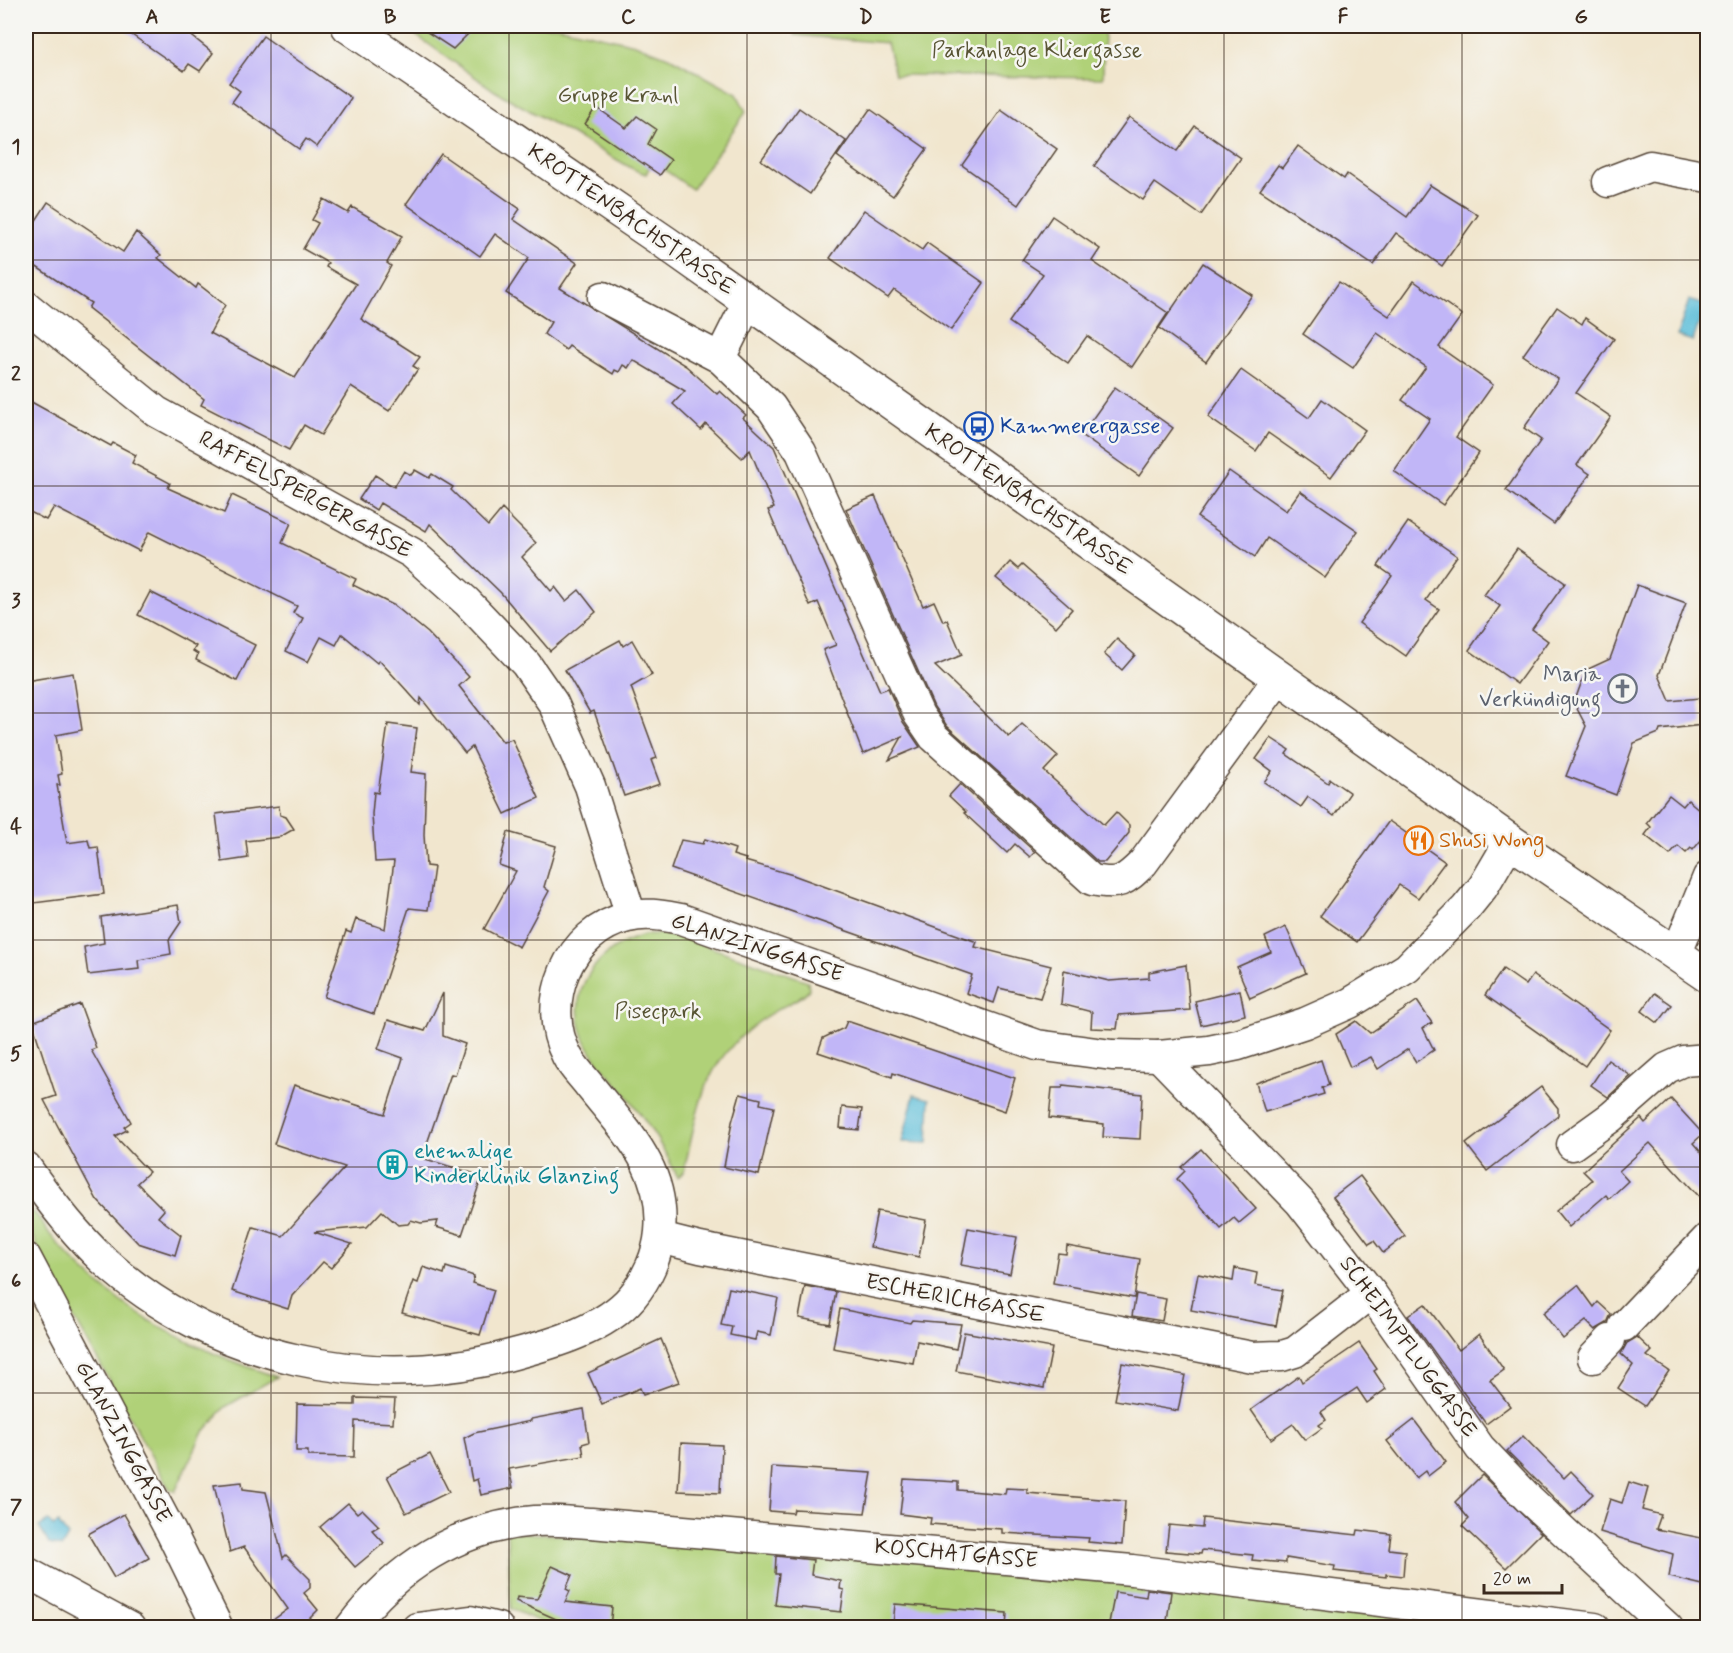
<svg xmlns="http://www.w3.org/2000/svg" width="1733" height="1653" viewBox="0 0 1733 1653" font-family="Mynerve,sans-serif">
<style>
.green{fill:#b0d178;stroke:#767e4b;stroke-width:1.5}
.water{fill:#5bbed9;stroke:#4b747c;stroke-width:1.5}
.building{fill:#c1b6f7}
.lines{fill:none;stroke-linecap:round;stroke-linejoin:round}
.street-casing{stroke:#564638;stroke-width:33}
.secondary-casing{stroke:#564638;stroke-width:36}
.street{stroke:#fff;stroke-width:30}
.secondary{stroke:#fff;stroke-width:33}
.grid{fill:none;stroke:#3b2a1e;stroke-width:1.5;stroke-opacity:0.55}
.labels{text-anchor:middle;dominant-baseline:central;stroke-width:5;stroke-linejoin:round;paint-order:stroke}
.park-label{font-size:22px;fill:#585434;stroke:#f6f6f2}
.street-label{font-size:22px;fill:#3b2a1e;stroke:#f6f6f2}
.transit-label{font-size:22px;fill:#164399;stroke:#f6f6f2;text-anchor:start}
.worship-label{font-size:22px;fill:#5b616d;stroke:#f6f6f2;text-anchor:end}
.food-label{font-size:22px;fill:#c56008;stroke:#f6f6f2;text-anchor:start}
.culture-label{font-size:22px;fill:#0d838f;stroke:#f6f6f2;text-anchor:start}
.neatline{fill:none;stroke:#3b2a1e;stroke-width:2}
.grid-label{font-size:20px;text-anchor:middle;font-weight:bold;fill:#3b2a1e}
</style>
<rect width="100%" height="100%" fill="#f6f6f2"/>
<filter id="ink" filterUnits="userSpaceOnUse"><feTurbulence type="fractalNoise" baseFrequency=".0167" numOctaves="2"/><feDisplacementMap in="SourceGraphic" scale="12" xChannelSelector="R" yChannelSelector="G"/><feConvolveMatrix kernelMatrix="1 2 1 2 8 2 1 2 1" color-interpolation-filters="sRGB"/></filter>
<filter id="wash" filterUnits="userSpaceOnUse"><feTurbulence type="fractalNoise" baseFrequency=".008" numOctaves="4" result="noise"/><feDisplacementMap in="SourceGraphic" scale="24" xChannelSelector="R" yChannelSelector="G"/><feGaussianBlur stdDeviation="1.35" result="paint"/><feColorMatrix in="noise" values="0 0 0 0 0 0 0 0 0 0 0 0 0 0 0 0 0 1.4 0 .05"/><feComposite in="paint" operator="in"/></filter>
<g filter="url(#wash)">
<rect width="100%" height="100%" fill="#f1e6ce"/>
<g class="green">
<polygon points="403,26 557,26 635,44 671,58 737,94 746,112 692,189 659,166 650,166 646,174 635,170 495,91"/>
<polygon points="797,26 1104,26 1103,78 895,75 887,43 795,35"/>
<path d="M649 934H672L808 981 809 989C802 1000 776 1008 764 1018 702 1062 700 1101 684 1171L678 1178C664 1148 648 1123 628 1097 615 1080 598 1065 588 1046 560 994 597 945 649 934Z"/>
<path d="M27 1208C37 1212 41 1222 47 1231 68 1257 94 1281 120 1301 167 1336 221 1358 277 1377L225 1407 202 1434 175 1492 169 1488 41 1258 26 1219Z"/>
<polygon points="507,1532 884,1555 1524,1627 552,1627 511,1609"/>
</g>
<g class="water">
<polygon points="1689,300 1705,305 1693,341 1677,336"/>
<polygon points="914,1095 930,1099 928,1143 902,1142"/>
<polygon points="48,1521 53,1526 58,1523 68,1536 62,1547 49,1544 39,1527"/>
</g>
<g id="blocks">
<g class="building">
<polygon points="119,26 179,26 213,53 200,71 189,64 184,71"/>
<polygon points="418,26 476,26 453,49"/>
<polygon points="263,36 351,98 317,147 306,139 299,149 232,102 240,91 229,83"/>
<polygon points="596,107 626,128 637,116 656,129 648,144 671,160 660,175 585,124"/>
<polygon points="799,108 846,141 810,194 761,160"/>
<polygon points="870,109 927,149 893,196 837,156"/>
<polygon points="1001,110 1057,149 1018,205 962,165"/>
<polygon points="1129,117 1177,151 1195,126 1241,158 1201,215 1155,183 1143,200 1094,166"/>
<polygon points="1298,146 1344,179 1347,174 1407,217 1430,185 1478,215 1442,266 1396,233 1373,265 1260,190 1278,165 1282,168"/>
<polygon points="441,154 520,209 513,219 577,263 560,288 686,366 717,394 720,391 746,415 743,418 774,447 880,691 888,688 903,722 920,747 889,760 902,737 863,754 823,650 836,645 818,602 810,606 790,561 768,510 774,508 750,450 742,458 706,424 701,430 673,404 685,391 633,360 628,368 623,365 619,372 615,370 613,374 569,346 566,350 544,334 551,322 506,293 529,258 495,234 480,256 406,204"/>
<polygon points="324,199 348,213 352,207 402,236 387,263 391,266 361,319 420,357 413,366 418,369 389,411 351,386 321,435 304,425 289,450 201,405 204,399 88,308 91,303 26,260 26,216 35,222 48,202 123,252 136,232 161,255 158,258 196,288 198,284 225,305 210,333 295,378 356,284 326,267 328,263 303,249 318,223 312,220"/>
<polygon points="864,210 922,250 927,243 984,283 951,330 894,290 888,298 830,258"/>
<polygon points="1052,216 1100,249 1092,261 1168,313 1132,367 1087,336 1068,363 1009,322 1043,274 1022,260"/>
<polygon points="1203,263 1252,295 1206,362 1159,328"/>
<polygon points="1414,281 1462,315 1439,347 1493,385 1456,437 1479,453 1443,505 1394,471 1430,419 1402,400 1426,367 1377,333 1353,368 1303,334 1339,282 1389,316"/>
<polygon points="1557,307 1582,324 1585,318 1614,339 1576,393 1611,417 1577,465 1590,474 1554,524 1506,490 1541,440 1524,428 1558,379 1523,355"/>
<polygon points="1241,370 1309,418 1322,399 1365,430 1331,477 1268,433 1256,451 1208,417"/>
<polygon points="1115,387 1173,428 1139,476 1081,435"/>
<polygon points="26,399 111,446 113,443 136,455 132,463 170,483 168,488 224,513 232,495 291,523 282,543 356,579 353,585 395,606 428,633 469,677 459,686 503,742 512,739 539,798 505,814 472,747 465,753 421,698 420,705 379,660 377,663 342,634 336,645 321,637 308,662 286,651 303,618 293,613 297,606 149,532 139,551 54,507 46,520 26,510"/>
<polygon points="415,470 429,478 432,474 453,487 451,490 488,526 502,509 536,543 522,557 551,591 555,587 566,601 579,590 596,612 550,651 501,593 430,524 426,531 380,503 376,510 359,499 375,475 394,487 404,471 411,475"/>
<polygon points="1229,471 1286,511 1300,491 1358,531 1325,578 1267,538 1255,557 1197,517"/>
<polygon points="875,496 923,606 934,601 943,621 947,620 962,655 935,666 1009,737 1022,724 1058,756 1044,771 1104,825 1116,812 1129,825 1129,833 1105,862 1098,862 947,726 934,707 846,509"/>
<polygon points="1408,522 1457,556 1426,600 1439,609 1406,656 1359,623 1392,576 1378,566"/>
<polygon points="1517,549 1565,583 1532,629 1548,641 1517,684 1469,650 1500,606 1484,595"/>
<polygon points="1010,562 1018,569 1022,565 1072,609 1056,627 996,578"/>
<polygon points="1637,585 1686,603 1659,675 1670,701 1699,698 1702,725 1660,730 1659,733 1634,743 1616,795 1566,776 1586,726 1574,703 1586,670 1610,659"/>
<polygon points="150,592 255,645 237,681 196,660 198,654 193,651 196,646 138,615"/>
<polygon points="1117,639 1135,655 1122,670 1104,654"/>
<polygon points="620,640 623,646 632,640 652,675 631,687 657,758 651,760 660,784 624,796 594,711 590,713 565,670"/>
<polygon points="73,673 82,730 56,735 62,774 58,775 60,785 57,785 67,843 88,840 90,848 98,847 104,894 26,904 26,681"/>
<polygon points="388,724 417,728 411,772 426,774 424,835 426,866 434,867 428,910 409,908 374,1014 324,997 346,931 351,933 356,919 385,929 394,861 375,862 372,814 374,792 378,793"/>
<polygon points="1271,738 1289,750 1286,754 1328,783 1330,779 1350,793 1334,816 1308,797 1301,807 1264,782 1272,771 1256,759"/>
<polygon points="960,784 1035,852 1030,857 1015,844 1007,853 964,813 966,812 949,796"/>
<polygon points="1669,795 1683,806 1688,800 1707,816 1707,833 1693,850 1691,848 1686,853 1678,846 1670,855 1645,835 1651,827 1647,823"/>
<polygon points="279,806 280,815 286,817 294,829 280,837 246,841 248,858 222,862 216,814"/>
<polygon points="1389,821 1409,835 1414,829 1432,842 1427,849 1445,862 1418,898 1399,885 1357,942 1320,916"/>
<polygon points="508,832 556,846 544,887 549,891 519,947 484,929 516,871 499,865"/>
<polygon points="705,839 735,849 733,855 746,859 745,861 793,875 977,942 975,947 1051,966 1040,998 999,988 994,1003 966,993 972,975 671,869 681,840 703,844"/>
<polygon points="178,905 181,922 169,940 171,954 138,960 139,969 88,975 84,947 104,943 101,917"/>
<polygon points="1286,927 1306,973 1250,998 1237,967 1271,952 1265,937"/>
<polygon points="1186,965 1190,1010 1119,1015 1117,1029 1091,1028 1092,1012 1061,1004 1064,970 1109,981 1149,978 1149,972"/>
<polygon points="1503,969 1526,985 1533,975 1610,1030 1585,1066 1485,995"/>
<polygon points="1240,990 1245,1015 1201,1025 1195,1001"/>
<polygon points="443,993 443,1036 465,1044 455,1075 451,1074 422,1158 482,1176 462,1235 436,1227 438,1221 421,1223 411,1220 408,1224 398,1225 382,1211 367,1227 314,1232 352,1244 331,1268 323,1262 292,1296 288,1309 232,1291 253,1227 283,1236 345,1167 274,1144 294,1085 385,1114 403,1058 378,1049 388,1020 425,1031"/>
<polygon points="1655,993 1672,1005 1658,1023 1642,1011"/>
<polygon points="1417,1001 1432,1023 1423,1028 1434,1050 1416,1062 1408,1049 1378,1069 1371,1057 1350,1067 1336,1034 1356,1021 1370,1033"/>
<polygon points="80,1004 96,1048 91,1050 131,1122 124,1127 127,1130 115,1136 149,1172 137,1183 164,1210 158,1217 181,1235 175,1255 138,1243 97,1200 44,1100 56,1096 32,1022"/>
<polygon points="847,1021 1015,1078 1005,1111 893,1073 892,1077 818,1052 823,1038 844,1028"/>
<polygon points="1321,1060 1329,1085 1322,1088 1324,1094 1265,1112 1256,1083"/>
<polygon points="1608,1060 1631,1076 1608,1097 1591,1085"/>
<polygon points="1063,1085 1142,1094 1140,1139 1103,1137 1104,1124 1049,1118 1052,1088 1062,1088"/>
<polygon points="1541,1087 1558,1108 1558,1116 1487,1171 1466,1144"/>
<polygon points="740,1094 761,1099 760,1104 774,1107 759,1175 724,1167 732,1122"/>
<polygon points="1671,1099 1703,1134 1693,1143 1707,1159 1707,1205 1650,1143 1619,1171 1628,1181 1609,1199 1606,1195 1569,1227 1556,1211 1592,1180 1583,1171 1641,1118 1645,1123"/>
<polygon points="842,1107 862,1109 859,1130 840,1128"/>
<polygon points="1201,1149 1256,1209 1239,1223 1234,1218 1221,1229 1177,1179 1185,1171 1181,1167"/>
<polygon points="1360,1176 1405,1236 1383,1253 1374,1241 1369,1244 1333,1197"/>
<polygon points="877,1211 926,1220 919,1257 870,1247"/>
<polygon points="968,1228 1017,1237 1010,1274 961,1265"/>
<polygon points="1067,1246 1140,1259 1134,1298 1053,1283 1058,1253 1066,1254"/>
<polygon points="423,1267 444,1274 446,1267 474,1276 472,1283 494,1290 480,1335 402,1313 413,1281 418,1283"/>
<polygon points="1235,1268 1257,1273 1255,1285 1283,1290 1276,1326 1191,1310 1198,1274 1233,1281"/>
<polygon points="1578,1285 1594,1307 1598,1302 1611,1314 1607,1323 1595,1330 1586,1321 1563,1339 1543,1313"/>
<polygon points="805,1286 836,1292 830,1324 799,1318"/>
<polygon points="729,1288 778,1298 771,1335 757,1332 755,1340 730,1335 732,1327 721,1325"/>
<polygon points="1136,1294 1166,1299 1162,1321 1132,1316"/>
<polygon points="1425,1304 1459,1350 1479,1334 1504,1370 1490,1380 1510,1406 1486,1424 1408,1316"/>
<polygon points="840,1309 910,1323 912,1320 961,1324 956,1349 917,1341 913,1363 833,1348"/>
<polygon points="964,1332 1052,1348 1044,1388 956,1371"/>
<polygon points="1637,1337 1652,1351 1647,1356 1669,1371 1645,1406 1618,1388 1633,1365 1621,1354 1627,1343"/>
<polygon points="661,1339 679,1382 643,1395 640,1388 602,1404 588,1373"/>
<polygon points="1359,1343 1377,1369 1374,1371 1386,1389 1367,1403 1357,1388 1321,1412 1326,1420 1319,1425 1322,1428 1305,1440 1293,1424 1271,1439 1251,1410 1299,1376 1302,1382"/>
<polygon points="1122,1363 1185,1375 1178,1411 1115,1400"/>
<polygon points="355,1398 395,1399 393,1423 355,1421 354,1457 308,1456 308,1451 296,1451 297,1404 355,1405"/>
<polygon points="584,1409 589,1442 582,1444 584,1456 509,1469 513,1488 481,1495 477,1479 472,1481 464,1438 474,1433 531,1421 531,1419"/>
<polygon points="1414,1420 1446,1462 1428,1476 1425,1471 1416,1478 1387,1441"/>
<polygon points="1523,1436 1564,1478 1571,1471 1593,1494 1571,1515 1507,1451"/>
<polygon points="681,1443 722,1445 720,1493 678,1491"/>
<polygon points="430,1454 449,1492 406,1513 387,1476"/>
<polygon points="772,1467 872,1473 865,1513 794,1509 793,1513 769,1511"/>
<polygon points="1482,1475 1541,1533 1506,1568 1462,1526 1469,1519 1455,1502"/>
<polygon points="904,1479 958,1482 958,1490 1005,1494 1006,1488 1027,1489 1027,1493 1125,1501 1122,1545 1088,1542 1089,1538 1002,1533 1002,1529 930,1524 931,1518 900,1514"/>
<polygon points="242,1482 243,1489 266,1492 283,1558 286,1555 310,1579 310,1588 304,1593 318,1610 300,1628 262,1628 288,1609 244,1547 230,1552 214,1485"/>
<polygon points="1629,1482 1648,1488 1642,1510 1661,1515 1656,1529 1707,1539 1707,1586 1669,1577 1673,1554 1600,1532 1610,1499 1622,1503"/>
<polygon points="348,1503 357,1513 362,1509 379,1526 372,1530 384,1543 355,1567 320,1527"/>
<polygon points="124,1514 149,1558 114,1578 88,1534"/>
<polygon points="1203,1518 1357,1535 1358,1530 1391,1534 1389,1549 1405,1551 1403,1576 1386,1574 1386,1577 1334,1571 1335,1566 1286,1558 1286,1563 1252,1560 1253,1555 1202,1550 1201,1554 1166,1551 1169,1525 1202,1528"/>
<polygon points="776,1556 813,1560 811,1575 841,1581 840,1589 844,1590 841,1612 775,1605 779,1574 775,1574"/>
<polygon points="552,1566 572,1575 566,1589 570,1591 565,1602 612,1607 610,1628 576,1628 516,1601 517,1597 537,1599"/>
<polygon points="1147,1589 1171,1592 1166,1628 1108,1628 1115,1592 1146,1597"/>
<polygon points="895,1604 1007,1613 1006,1628 893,1625"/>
</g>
</g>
</g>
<g filter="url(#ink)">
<use href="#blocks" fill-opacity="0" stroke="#564638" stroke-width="1.5"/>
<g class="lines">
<defs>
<g id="street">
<polyline points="1608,182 1650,166 1708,177"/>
<polyline points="603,297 720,358"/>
<path d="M748 302 720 358 771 407 801 452 919 715 934 737 1092 880C1119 885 1124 882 1143 863L1279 678"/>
<polyline points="26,306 157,412 412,553 467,602 526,664 553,703 590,786 631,916"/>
<polyline points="1676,955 1708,877"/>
<polyline points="1159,1056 1300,1202 1371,1293 1480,1448 1529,1499 1668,1628"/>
<polyline points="1572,1145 1611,1117 1667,1068 1683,1061 1708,1059"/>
<path d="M26 1167C49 1200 73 1232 103 1260 213 1360 371 1394 514 1354 552 1344 605 1329 632 1297 647 1279 658 1255 660 1232 666 1168 625 1131 589 1085 582 1076 572 1066 567 1056 539 1002 568 931 628 917 646 912 664 916 681 919L1037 1045 1112 1055 1159 1056 1209 1051 1238 1045 1305 1023 1350 1003 1407 968 1466 908 1483 887 1510 841"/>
<polyline points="660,1238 700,1248 1252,1357 1282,1356 1295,1352 1371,1293"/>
<polyline points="26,1258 171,1532 218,1628"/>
<polyline points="1624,1326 1708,1238"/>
<polyline points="1593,1358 1610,1340"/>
<polyline points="26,1572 130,1628"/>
<path d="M350 1628C396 1567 458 1527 535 1521 554 1520 573 1522 591 1523L1132 1570 1595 1628"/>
<polyline points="417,1628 470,1621 498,1628"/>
</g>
<polyline id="secondary" points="348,26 666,243 1510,841 1708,976"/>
</defs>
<use href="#street" class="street-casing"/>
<use href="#secondary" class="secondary-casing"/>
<use href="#street" class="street"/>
<use href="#secondary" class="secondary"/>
</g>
</g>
<path class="grid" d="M271 26V1628M509 26V1628M747 26V1628M986 26V1628M1224 26V1628M1462 26V1628M26 260H1708M26 486H1708M26 713H1708M26 940H1708M26 1167H1708M26 1393H1708"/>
<defs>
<symbol id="bus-ring" viewBox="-11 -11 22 22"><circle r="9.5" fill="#f6f6f2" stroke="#1a4fb4" stroke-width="1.5"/><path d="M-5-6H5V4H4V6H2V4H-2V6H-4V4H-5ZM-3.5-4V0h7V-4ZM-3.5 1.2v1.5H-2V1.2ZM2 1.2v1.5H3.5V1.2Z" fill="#1a4fb4"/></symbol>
<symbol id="church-ring" viewBox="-11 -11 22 22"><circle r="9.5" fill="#f6f6f2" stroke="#6b7280" stroke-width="1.5"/><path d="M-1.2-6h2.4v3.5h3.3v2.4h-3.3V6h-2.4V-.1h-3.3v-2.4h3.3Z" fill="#6b7280"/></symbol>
<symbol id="restaurant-ring" viewBox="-11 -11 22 22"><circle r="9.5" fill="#f6f6f2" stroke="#e8710a" stroke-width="1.5"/><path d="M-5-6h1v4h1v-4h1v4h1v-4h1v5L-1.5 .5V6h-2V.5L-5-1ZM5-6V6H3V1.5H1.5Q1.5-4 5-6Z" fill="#e8710a"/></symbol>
<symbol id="building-ring" viewBox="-11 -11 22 22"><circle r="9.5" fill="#f6f6f2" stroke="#0f9aa8" stroke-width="1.5"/><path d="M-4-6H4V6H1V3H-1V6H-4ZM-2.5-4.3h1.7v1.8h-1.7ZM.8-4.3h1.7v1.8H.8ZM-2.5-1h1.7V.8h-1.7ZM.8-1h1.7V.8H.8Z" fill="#0f9aa8"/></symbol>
</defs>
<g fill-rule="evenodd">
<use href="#bus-ring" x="962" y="410" width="33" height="33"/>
<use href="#church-ring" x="1606" y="672" width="33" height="33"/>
<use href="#restaurant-ring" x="1402" y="824" width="33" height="33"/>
<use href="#building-ring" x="376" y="1148" width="33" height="33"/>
</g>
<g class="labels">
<g class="park-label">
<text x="1037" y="51">Parkanlage Kliergasse</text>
<text x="618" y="96">Gruppe Kranl</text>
<text x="658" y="1012">Pisecpark</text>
</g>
<g class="street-label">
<text transform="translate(631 220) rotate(35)">KROTTENBACHSTRASSE</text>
<text transform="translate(305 495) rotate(29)">RAFFELSPERGERGASSE</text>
<text transform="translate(1028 500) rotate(35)">KROTTENBACHSTRASSE</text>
<text transform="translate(757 948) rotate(18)">GLANZINGGASSE</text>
<text transform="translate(955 1299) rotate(11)">ESCHERICHGASSE</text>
<text transform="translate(1408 1347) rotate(54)">SCHEIMPFLUGGASSE</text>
<text transform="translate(123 1442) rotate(62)">GLANZINGGASSE</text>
<text transform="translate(956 1554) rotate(5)">KOSCHATGASSE</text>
</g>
<g class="transit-label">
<text x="1000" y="427">Kammerergasse</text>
</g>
<g class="worship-label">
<text x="1601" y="675">Maria<tspan x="1601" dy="25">Verkündigung</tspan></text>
</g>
<g class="food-label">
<text x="1439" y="841">Shusi Wong</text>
</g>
<g class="culture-label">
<text x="414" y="1152">ehemalige<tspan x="414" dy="25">Kinderklinik Glanzing</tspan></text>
</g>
</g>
<rect width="1733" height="1653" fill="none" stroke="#f6f6f2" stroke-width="66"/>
<path d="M1484 1584v9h78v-9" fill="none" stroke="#3b2a1e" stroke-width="3"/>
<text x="1493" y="1584" font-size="18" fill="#3b2a1e" stroke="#f6f6f2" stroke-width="4.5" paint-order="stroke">20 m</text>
<rect x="33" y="33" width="1667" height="1587" class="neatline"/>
<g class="grid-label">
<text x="152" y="23">A</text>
<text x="390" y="23">B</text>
<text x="628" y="23">C</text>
<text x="866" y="23">D</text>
<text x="1105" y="23">E</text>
<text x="1343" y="23">F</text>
<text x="1581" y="23">G</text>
<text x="16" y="153">1</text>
<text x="16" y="380">2</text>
<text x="16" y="607">3</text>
<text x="16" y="833">4</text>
<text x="16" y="1060">5</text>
<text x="16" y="1287">6</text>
<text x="16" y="1513">7</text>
</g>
</svg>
